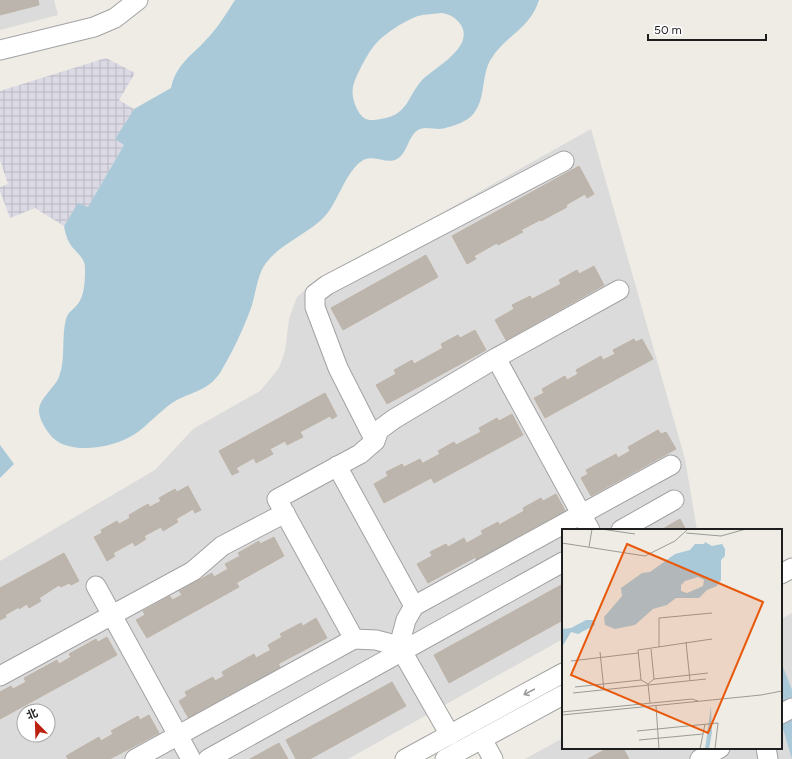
<svg xmlns="http://www.w3.org/2000/svg" width="792" height="759" viewBox="0 0 792 759" font-family="Figtree,'Noto Sans SC',sans-serif">
<style>
.residential{fill:#dcdbdb;fill-rule:evenodd}
.plaza{fill:url(#plaza-grid)}
.water{fill:#a9c9d8;fill-rule:evenodd}
.building{fill:#bbb5ae;stroke:#bfb4a8}
.lines{fill:none;stroke-linecap:round;stroke-linejoin:round}
.minor-casing{stroke:#a2a2a2;stroke-width:21}
.minor{stroke:#fff;stroke-width:19}
.oneway{stroke:#9a9a9a}
.inset-road{fill:none;stroke:#9b9a95;stroke-width:1}
.view{fill:#e8590c;fill-opacity:0.15;stroke:#e8590c;stroke-width:2}
.inset-edge{fill:none;stroke:#1e1e1e;stroke-width:2}
</style>
<defs>
<pattern id="plaza-grid" width="8" height="8" patternUnits="userSpaceOnUse"><rect width="8" height="8" fill="#dad9e4"/><path d="M0 4h8M4 0v8" fill="none" stroke="#bbbac3"/></pattern>
</defs>
<rect width="100%" height="100%" fill="#eeece5"/>
<g class="residential">
<polygon points="0,0 54,0 58,15 0,30"/>
<path d="M591 129 685 459 697 530H563V639L348 759H0V561L155 470 193 429 260 391 279 368 285 351 289 319 297 297 306 289ZM24 711H48V735H24Z"/>
<polygon points="792,613 792,759 525,759 563,738 563,748 781,748 781,619"/>
</g>
<polygon class="plaza" points="106,58 135,73 119,100 134,109 115,139 124,145 88,207 78,204 64,226 35,208 10,218 0,191 0,187 8,184 0,160 0,91"/>
<g class="water">
<path d="M235 0H539C530 29 506 35 491 59 481 75 486 98 474 113 468 122 449 128 439 129 433 129 426 127 420 129 408 134 408 153 397 159 384 166 371 149 356 166 343 180 338 200 326 215 309 234 282 242 266 263 257 275 256 293 251 308 243 330 232 353 220 373 207 392 189 392 172 403 159 412 148 425 135 434 115 447 73 456 53 438 47 432 38 418 39 409 40 398 55 387 59 377 66 359 61 338 66 319 68 312 73 310 77 305 85 296 85 279 85 268 85 257 75 252 70 244 67 239 65 232 64 226L78 203 88 207 124 145 115 139 134 109 171 88C176 65 190 57 205 41 217 29 226 14 235 0ZM442 13C451 15 455 17 461 25 474 47 437 66 423 79 407 96 409 115 381 119 376 120 368 121 364 118 356 112 351 96 353 87 355 77 367 55 373 47 382 35 404 21 418 16 425 14 434 14 442 13Z"/>
<polygon points="0,445 14,464 0,478"/>
<polygon points="781,662 792,690 792,759 781,722"/>
</g>
<g class="building">
<polygon points="0,0 38,0 39,5 0,15"/>
<polygon points="579,166 594,194 587,198 585,194 566,205 567,207 541,221 540,220 521,230 523,232 498,245 497,243 474,256 476,259 467,264 452,236"/>
<polygon points="426,255 438,277 343,330 331,308"/>
<polygon points="594,266 604,285 506,340 495,320 514,309 512,305 530,296 532,299 561,284 559,280 577,270 579,274"/>
<polygon points="475,330 486,350 387,404 376,385 396,374 394,370 412,360 414,364 443,348 441,344 458,335 460,338"/>
<polygon points="634,339 636,342 642,339 653,359 545,418 534,398 544,393 542,389 565,376 567,380 578,374 576,370 601,356 603,360 615,354 613,350"/>
<polygon points="325,393 337,416 332,419 330,416 300,432 303,437 287,445 285,441 270,449 273,454 256,463 254,458 236,468 239,472 232,475 219,451"/>
<polygon points="512,414 523,435 434,483 423,463 440,454 438,451 454,442 456,445 481,432 479,428 497,418 499,421"/>
<polygon points="658,430 661,434 666,432 676,449 591,496 581,478 588,474 586,470 616,454 618,458 630,451 628,447"/>
<polygon points="420,459 431,478 384,503 374,484 388,476 386,472 402,464 404,467"/>
<polygon points="188,486 201,510 195,513 193,509 176,519 178,522 163,531 161,527 144,536 146,539 135,546 133,542 113,553 115,556 107,561 94,537 102,533 101,530 117,521 119,524 130,518 129,515 148,504 150,507 161,501 159,498 175,489 177,492"/>
<polygon points="556,494 567,514 478,563 467,543 483,534 481,531 498,522 499,525 524,511 523,508 541,498 543,501"/>
<polygon points="680,519 686,530 661,530"/>
<polygon points="274,537 284,556 236,583 225,564 240,556 238,553 259,541 260,544"/>
<polygon points="464,538 474,558 428,583 417,564 432,556 430,552 446,544 448,547"/>
<polygon points="64,553 79,581 71,585 69,583 61,587 59,585 39,598 41,601 29,608 27,604 19,609 19,607 5,615 6,617 0,620 0,588"/>
<polygon points="228,569 239,587 147,638 136,620 145,615 143,611 170,596 172,600 182,595 179,591 212,573 214,577"/>
<polygon points="563,584 563,620 449,683 434,655"/>
<polygon points="316,618 327,638 278,664 268,645 282,637 280,634 301,623 303,626"/>
<polygon points="107,637 117,655 0,719 0,692 11,686 13,689 26,682 24,678 57,660 59,664 71,657 69,654 96,639 98,642"/>
<polygon points="271,650 281,669 189,719 179,701 187,696 185,692 213,677 215,681 224,676 222,672 254,654 256,658"/>
<polygon points="392,682 406,706 310,759 296,759 286,740"/>
<polygon points="149,715 159,733 110,759 68,759 66,756 99,737 101,741 113,734 111,731 138,716 140,720"/>
<polygon points="279,743 288,759 250,759"/>
<polygon points="608,748 623,748 629,759 588,759"/>
</g>
<g class="lines">
<defs>
<g id="minor">
<polyline points="0,50 94,27 115,18 138,0"/>
<polyline points="496,358 590,530"/>
<polyline points="375,441 338,368 315,307 315,294 327,285 564,161"/>
<polyline points="337,466 414,606"/>
<polyline points="621,530 674,500"/>
<polyline points="781,574 792,568"/>
<polyline points="96,586 191,759"/>
<polyline points="354,639 277,499 360,454 375,441 379,430 394,419 496,358 619,290"/>
<polyline points="399,646 450,735"/>
<polyline points="0,676 193,571 222,546 285,513"/>
<polyline points="781,714 792,708"/>
<polyline points="482,739 493,759"/>
<polyline points="766,748 768,759"/>
<polyline points="135,759 354,639 376,640 399,646 406,620 414,606 671,465"/>
<polyline points="208,759 563,562"/>
<polyline points="405,759 563,673"/>
<polyline points="445,759 563,695"/>
<polyline points="700,759 720,748"/>
</g>
</defs>
<use href="#minor" class="minor-casing"/>
<use href="#minor" class="minor"/>
</g>
<defs><path id="oneway-shaft" d="M-6 0H5M1.5-3L5.5 0L1.5 3" fill="none" stroke-width="1.6" stroke-linecap="round" stroke-linejoin="round"/></defs>
<use class="oneway" href="#oneway-shaft" transform="translate(529 692) rotate(152)"/>
<g transform="translate(562 529)">
<rect width="220" height="220" fill="#eeece5"/>
<path d="M143 13 150 17 160 15 163 20V27L159 31V51L155 57 145 61 137 69H114L105 76 91 80 73 96 53 100 43 96 42 88 60 67 59 59 80 44 88 43 113 25 128 21 133 15H142ZM136 48 142 51 141 57 125 64 119 62V56L123 52ZM24 91H32L33 96 16 105 9 103 0 118V100L9 99ZM149 177 150 203 147 220H143Z" fill="#a9c9d8" fill-rule="evenodd"/>
<path class="inset-road" d="M39 0 73 5M124 4 159 7 184 0M0 14 83 27 113 12 126 0M27 18 30 0M124 113 128 152M97 118V89L150 84M89 120 92 150M38 123 42 161M9 132 76 124M79 151 76 121 150 110M86 155 88 174M13 158 79 151 86 155 92 150 146 144M11 164 144 150M94 177 97 220M0 183 130 170 136 172M0 186 199 166 220 162M75 202 156 194 153 220M77 211 141 205M138 220 143 195"/>
<path class="view" d="M65 15 201 73 146 204 9 146Z"/>
<rect width="220" height="220" class="inset-edge"/>
</g>
<g transform="translate(36 723) rotate(337)"><circle r="19" fill="#ffffff" stroke="#a5a5a5"/>
<path d="M0-3L7 15L0 10L-7 15Z" fill="#bc2110"/>
<text y="-6" font-size="11" font-weight="bold" text-anchor="middle" fill="#1e1e1e">北</text>
</g>
<path d="M648 34v6h118v-6" fill="none" stroke="#1e1e1e" stroke-width="2"/>
<text x="654" y="34" font-size="12" fill="#1e1e1e" stroke="#ffffff" stroke-width="3" paint-order="stroke">50 m</text>
</svg>
